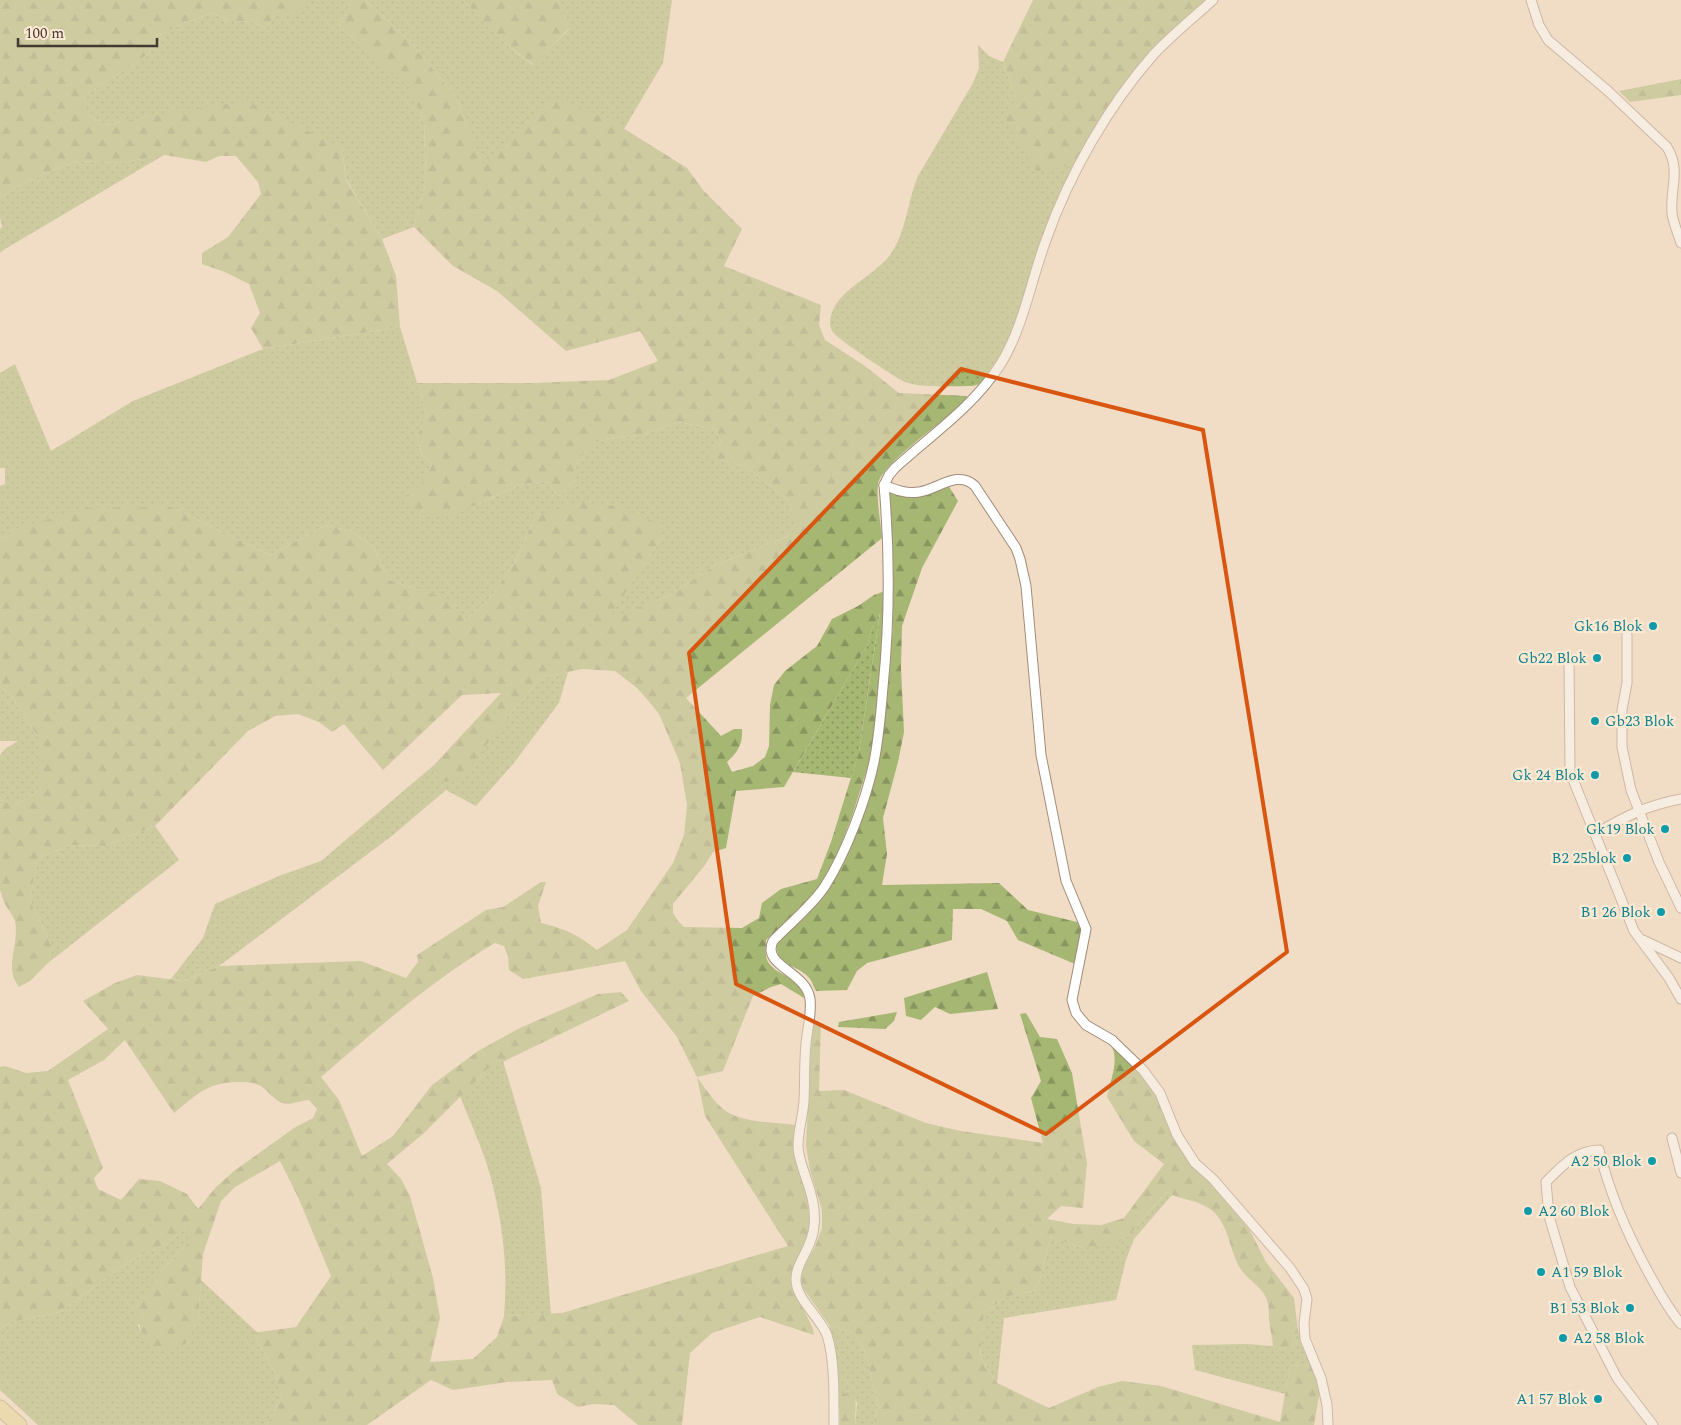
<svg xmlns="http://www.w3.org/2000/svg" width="1681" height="1425" viewBox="0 0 1681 1425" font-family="Spectral,serif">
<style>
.grass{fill:url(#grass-dots)}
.forest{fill:url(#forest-firs);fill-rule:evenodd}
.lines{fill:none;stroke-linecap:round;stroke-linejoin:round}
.minor-casing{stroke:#a08c78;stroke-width:11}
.trunk-casing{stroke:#a89b5e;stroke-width:17}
.minor{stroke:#fff;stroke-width:9}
.trunk{stroke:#e4d892;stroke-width:15}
.marked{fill:none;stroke:#d85610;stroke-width:4;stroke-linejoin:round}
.culture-dot{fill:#0f9aa8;stroke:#ffe9d3;stroke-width:2}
.labels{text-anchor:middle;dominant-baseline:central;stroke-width:4.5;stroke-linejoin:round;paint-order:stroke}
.culture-label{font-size:15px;fill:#0d838f;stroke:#ffe9d3;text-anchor:end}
</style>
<defs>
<pattern id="grass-dots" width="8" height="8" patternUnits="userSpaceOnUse" patternTransform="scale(1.25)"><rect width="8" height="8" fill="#a6b673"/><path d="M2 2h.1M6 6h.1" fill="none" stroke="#89955f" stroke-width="1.8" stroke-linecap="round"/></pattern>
<pattern id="forest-firs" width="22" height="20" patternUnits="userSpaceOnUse" patternTransform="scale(1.25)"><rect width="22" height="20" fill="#a6b673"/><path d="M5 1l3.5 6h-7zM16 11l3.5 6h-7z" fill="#89955f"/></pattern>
</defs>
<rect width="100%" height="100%" fill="#f1dcc6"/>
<g class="grass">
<polygon points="305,0 353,0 339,26 411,88 424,123 426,182 414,227 382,239 346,179 342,148 149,116 106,125 89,116 81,105 89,93 148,54 158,36 181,24 212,13 231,21 253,22 265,28 275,16"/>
<path d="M365 0H463C485 24 507 47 533 65L569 29 557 0H672L663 63 624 129 607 118 483 166 456 97 409 40Z"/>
<path d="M978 45 989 56 1003 62 1016 98 1074 165 1006 347 988 374 979 384 973 386C954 386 921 388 905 382 896 378 837 339 833 332 828 326 830 317 833 310 842 288 875 275 890 255 907 231 907 202 918 176L973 83 979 68Z"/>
<polygon points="164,155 5,249 0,253 0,229 2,227 0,218 0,198 31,179 78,161 120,163"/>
<polygon points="400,327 427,415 417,436 422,455 432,465 423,485 479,504 519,485 546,481 559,496 576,480 576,464 591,443 615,438 641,436 678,422 716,429 721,442 709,457 745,466 788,500 798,529 787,537 715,565 668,596 607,621 660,539 535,517 515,561 489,600 464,621 417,589 389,580 373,546 351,531 326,525 270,555 171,507 11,531 0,540 0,486 5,484 5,468 0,468 0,373 15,364 51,451 133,401 263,349"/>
<polygon points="880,612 859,752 851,778 793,772 867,646 873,625"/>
<polygon points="568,672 559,703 513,764 476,806 446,790 393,835 219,966 184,981 171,979 203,938 215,904 279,876 321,861 434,765 436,775 509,715 541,678"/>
<polygon points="0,686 13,698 38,737 38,791 18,804 0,800 0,755 5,749 18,741 0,741"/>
<polygon points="155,826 179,860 48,963 52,947 30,900 37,859 69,845 106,846"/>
<path d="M503 1061 541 1188 551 1314 504 1316C508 1266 503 1224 490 1175 483 1149 470 1122 460 1096L488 1069Z"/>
<polygon points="1166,1192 1172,1195 1134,1239 1126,1260 1116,1300 1004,1318 997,1383 980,1357 984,1314 1005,1297 1037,1290 1051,1237 1083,1248 1129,1236"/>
<polygon points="189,1226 188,1243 163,1269 138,1326 151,1345 166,1351 198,1322 201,1280 258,1333 253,1333 274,1371 282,1395 267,1425 38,1425 0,1390 0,1329 11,1322 60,1312 131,1260 166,1244"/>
<polygon points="829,1325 855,1334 866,1354 878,1407 873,1425 855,1425 857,1403 849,1391 839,1395 834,1341"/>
<polygon points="1298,1330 1312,1364 1290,1366 1285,1394 1195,1370 1192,1345 1247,1344 1273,1346 1281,1349 1292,1347"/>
</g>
<g class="forest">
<polygon points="0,0 305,0 293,16 275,16 265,28 253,22 231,21 212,13 181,24 158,36 148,54 89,93 82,105 89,116 106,125 149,116 247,101 342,148 346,180 382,239 396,276 400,327 263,349 251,328 260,313 249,284 225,272 202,264 202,253 228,237 261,194 258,182 236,156 219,156 206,162 165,155 120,163 78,161 31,179 0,198"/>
<path d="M353 0H365L409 40 456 97 483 165 555 98 607 118 687 168 703 190 742 229 724 266 821 305 819 325 825 340 865 366 899 393 967 396V399L958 408C942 422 881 465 878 484 876 497 881 525 882 538L686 698 721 736 734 729H742C743 744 738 752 727 762L732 772 753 766 765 757 769 746 770 705 774 685 785 671 817 646 832 619 858 606 874 595 885 591 886 601 874 733 868 766 852 816 839 850 824 881 812 897 766 940C766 946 765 955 767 960 775 977 801 975 804 998L781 984 771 987 753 996 723 1071 697 1077C706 1089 716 1106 729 1113 748 1123 774 1122 795 1125V1156L806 1191 810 1221 807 1242 794 1266 793 1276 795 1291 813 1329 814 1335 760 1317 712 1333 690 1353 682 1425H638L614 1405 593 1404 578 1407 557 1394 552 1380 507 1382 453 1390 431 1380 367 1425H267L282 1395 274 1371 253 1333 296 1327 331 1276 298 1197 280 1161 235 1187 221 1201 203 1254 198 1322 185 1344C180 1346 171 1351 165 1351 144 1349 138 1324 135 1307L163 1269 188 1243V1227L166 1244 131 1260 60 1312 11 1322 0 1329V1067L5 1066 26 1073 48 1071 108 1029 83 1001 115 983 137 975 184 981 219 966 361 961 406 978 418 962 417 955 486 910 503 907 541 882H546L538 906 541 923C565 929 577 934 597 950L627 930 673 863 684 835 687 805 680 763 659 714 647 699 637 688 615 671 582 669 541 678 509 715 462 777 445 782 436 775 434 765 501 693 462 695 383 770 344 724 332 732 319 722 298 714 275 716 248 731 155 826 106 846 69 845 37 859 30 900 52 947 48 963 30 981 19 987C3 967 20 944 15 921 13 915 8 910 5 904 3 899 1 894 0 889V800L18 804 38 791V737L13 698 0 686V540L11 531 85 508 171 507 270 555 326 525 351 531 373 546 389 580 451 600 464 621 489 600 515 561 535 517 576 502 617 506 662 525 660 539 608 620 668 596 715 565 787 537 797 529 788 500 745 466 708 457 721 442 716 429 678 422 641 436 615 438 591 443 576 464V480L559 496 546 481 519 485 479 504 444 516 417 512 404 497 423 484 432 465 422 455 417 436 427 415 417 383H532L609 380 658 361 640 331 566 351 497 291 453 266 414 227 426 182 424 123 410 88 339 26ZM880 613 859 752 831 842 817 879 781 889 762 903 759 918 742 928 684 927 678 921 673 913V904L705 865 713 852 726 848 736 791 784 787 867 646 873 625ZM495 943 504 946 508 957 509 970 523 979 625 961 641 991 677 1037 697 1077 705 1116 788 1246 562 1313 504 1316 497 1337 473 1359 430 1362 440 1318 433 1278 410 1196 401 1179 387 1164 424 1133 488 1069 629 1001 621 992 598 994 520 1028 478 1051 432 1085 393 1136 362 1156 339 1100 321 1077C377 1029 432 980 495 943ZM125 1040 174 1113C198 1094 206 1083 238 1082 246 1082 255 1082 261 1086 268 1091 274 1100 282 1103 290 1106 301 1100 309 1100L317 1109 313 1118 294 1128 234 1171 216 1187 198 1209 187 1194 160 1181 139 1179 121 1200 98 1189 94 1178 103 1168 68 1080 104 1060Z"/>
<path d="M463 0H557L569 28 534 65C507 47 484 24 463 0Z"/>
<path d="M1033 0H1206C1185 19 1163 37 1145 59 1117 90 1096 129 1074 165L1036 171 1006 121 1016 98 1003 62Z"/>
<polygon points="1681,79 1681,95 1630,102 1619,91"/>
<path d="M948 485 958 501 922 568 902 626 901 668 904 732 898 762 883 818 887 854 882 885 999 883 1028 910 1081 923 1082 934 1075 964 1018 940 1007 921 981 909H953L952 940 867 963 857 971 847 990 816 991C813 985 811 978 805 974 793 964 775 964 777 944L821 900 836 877 864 809 874 781 884 722 893 627 892 559 888 490C910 501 927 493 948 485Z"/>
<polygon points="987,972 998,1009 950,1014 935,1007 921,1020 906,1016 904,998"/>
<polygon points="897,1012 894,1021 885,1029 838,1027 839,1022"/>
<path d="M1026 1013 1040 1037 1057 1039 1072 1073 1087 1163 1083 1208 1061 1206 1047 1219 1074 1224 1101 1225 1124 1218 1164 1164 1134 1141 1107 1097C1110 1081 1120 1060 1111 1045L1143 1076 1158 1095 1175 1141 1187 1159 1199 1173 1212 1185 1249 1229 1266 1262 1294 1298 1298 1330 1292 1348 1281 1349 1273 1346C1272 1337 1270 1328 1269 1319 1269 1314 1269 1306 1267 1300 1262 1286 1248 1281 1240 1268 1230 1251 1229 1228 1215 1213 1200 1199 1182 1201 1166 1192L1129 1236 1112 1245 1083 1248 1051 1237 1037 1290 1005 1297 984 1314 980 1357 997 1383 1049 1408 1098 1387 1122 1381 1161 1386 1280 1422 1290 1366 1312 1364 1320 1391 1314 1425H873L878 1407 866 1354 855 1334 829 1325 803 1288 800 1278 804 1266 815 1247 822 1228V1210L810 1170 806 1146 811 1046 813 1022 821 1023 819 1091 844 1090 926 1123 961 1131 1043 1143 1031 1098 1041 1081 1020 1014Z"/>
<polygon points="849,1391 856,1394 855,1425 840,1425 839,1395"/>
</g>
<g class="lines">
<defs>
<g id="minor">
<path d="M1531 0 1539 25 1548 40 1608 91 1667 147C1681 170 1670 188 1672 213 1673 223 1678 233 1681 243"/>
<path d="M884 485C896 490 906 494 919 492 937 490 958 469 975 486L1016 548 1020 559 1026 586 1041 755 1066 881 1086 929 1072 1000 1076 1013 1086 1025 1112 1040 1143 1070 1160 1093 1177 1135 1195 1163 1213 1179 1290 1268 1304 1289 1307 1299 1304 1323 1305 1339 1321 1378 1327 1405 1328 1425"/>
<polyline points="1627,635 1627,683 1622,710 1622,747 1631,790 1659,862 1681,908"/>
<polyline points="1569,659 1570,772 1634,931 1669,978 1681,999"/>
<path d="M1595 834C1626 816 1645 806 1681 799"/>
<polyline points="1643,940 1681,958"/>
<polyline points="1672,1138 1681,1173"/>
<path d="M834 1425C834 1399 835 1359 827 1335 820 1317 795 1298 796 1279 796 1262 813 1247 814 1226 816 1210 812 1194 806 1178 803 1168 798 1157 798 1146 798 1131 803 1116 804 1101 805 1082 804 1063 806 1044 807 1030 812 1013 810 999 806 971 761 966 773 941 790 923 812 906 825 886 846 853 866 800 874 762 879 737 881 712 883 687 890 618 890 554 884 485L889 475 895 468C931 435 973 407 1000 365 1023 329 1031 280 1046 240 1069 175 1108 106 1154 54 1172 35 1193 18 1213 0"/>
<path d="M1653 1425 1617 1378 1570 1287 1549 1216 1546 1182C1562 1166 1575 1151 1599 1150 1610 1195 1629 1238 1652 1279 1661 1295 1669 1310 1681 1324"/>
</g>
<polyline id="trunk" points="0,1408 19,1425"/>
</defs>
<use href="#minor" class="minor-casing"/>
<use href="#trunk" class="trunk-casing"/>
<use href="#minor" class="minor"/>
<use href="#trunk" class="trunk"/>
</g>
<path d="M0 0H1681V1425H0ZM961 369 1203 430 1287 952 1046 1134 736 984 689 653Z" fill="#f1dcc6" fill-opacity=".55" fill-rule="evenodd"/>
<path class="marked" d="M961 369 1203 430 1287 952 1046 1134 736 984 689 653Z"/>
<g class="culture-dot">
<circle cx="1653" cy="626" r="5"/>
<circle cx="1597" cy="658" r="5"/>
<circle cx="1595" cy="721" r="5"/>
<circle cx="1595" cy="775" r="5"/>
<circle cx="1665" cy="829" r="5"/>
<circle cx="1627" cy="858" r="5"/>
<circle cx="1661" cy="912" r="5"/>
<circle cx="1652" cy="1161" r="5"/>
<circle cx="1528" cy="1211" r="5"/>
<circle cx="1541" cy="1272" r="5"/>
<circle cx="1630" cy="1308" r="5"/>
<circle cx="1563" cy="1338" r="5"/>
<circle cx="1598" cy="1399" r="5"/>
</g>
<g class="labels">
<g class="culture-label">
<text x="1643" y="626">Gk16 Blok</text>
<text x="1587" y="658">Gb22 Blok</text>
<text x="1605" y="721" text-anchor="start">Gb23 Blok</text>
<text x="1585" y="775">Gk 24 Blok</text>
<text x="1655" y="829">Gk19 Blok</text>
<text x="1617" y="858">B2 25blok</text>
<text x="1651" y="912">B1 26 Blok</text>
<text x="1642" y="1161">A2 50 Blok</text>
<text x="1538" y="1211" text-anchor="start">A2 60 Blok</text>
<text x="1551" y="1272" text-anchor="start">A1 59 Blok</text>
<text x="1620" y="1308">B1 53 Blok</text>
<text x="1573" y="1338" text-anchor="start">A2 58 Blok</text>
<text x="1588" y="1399">A1 57 Blok</text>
</g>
</g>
<path d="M18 38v8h139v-8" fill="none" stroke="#433a31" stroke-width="2.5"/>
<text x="25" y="38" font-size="15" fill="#433a31" stroke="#ffe9d3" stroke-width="4" paint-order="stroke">100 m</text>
</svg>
